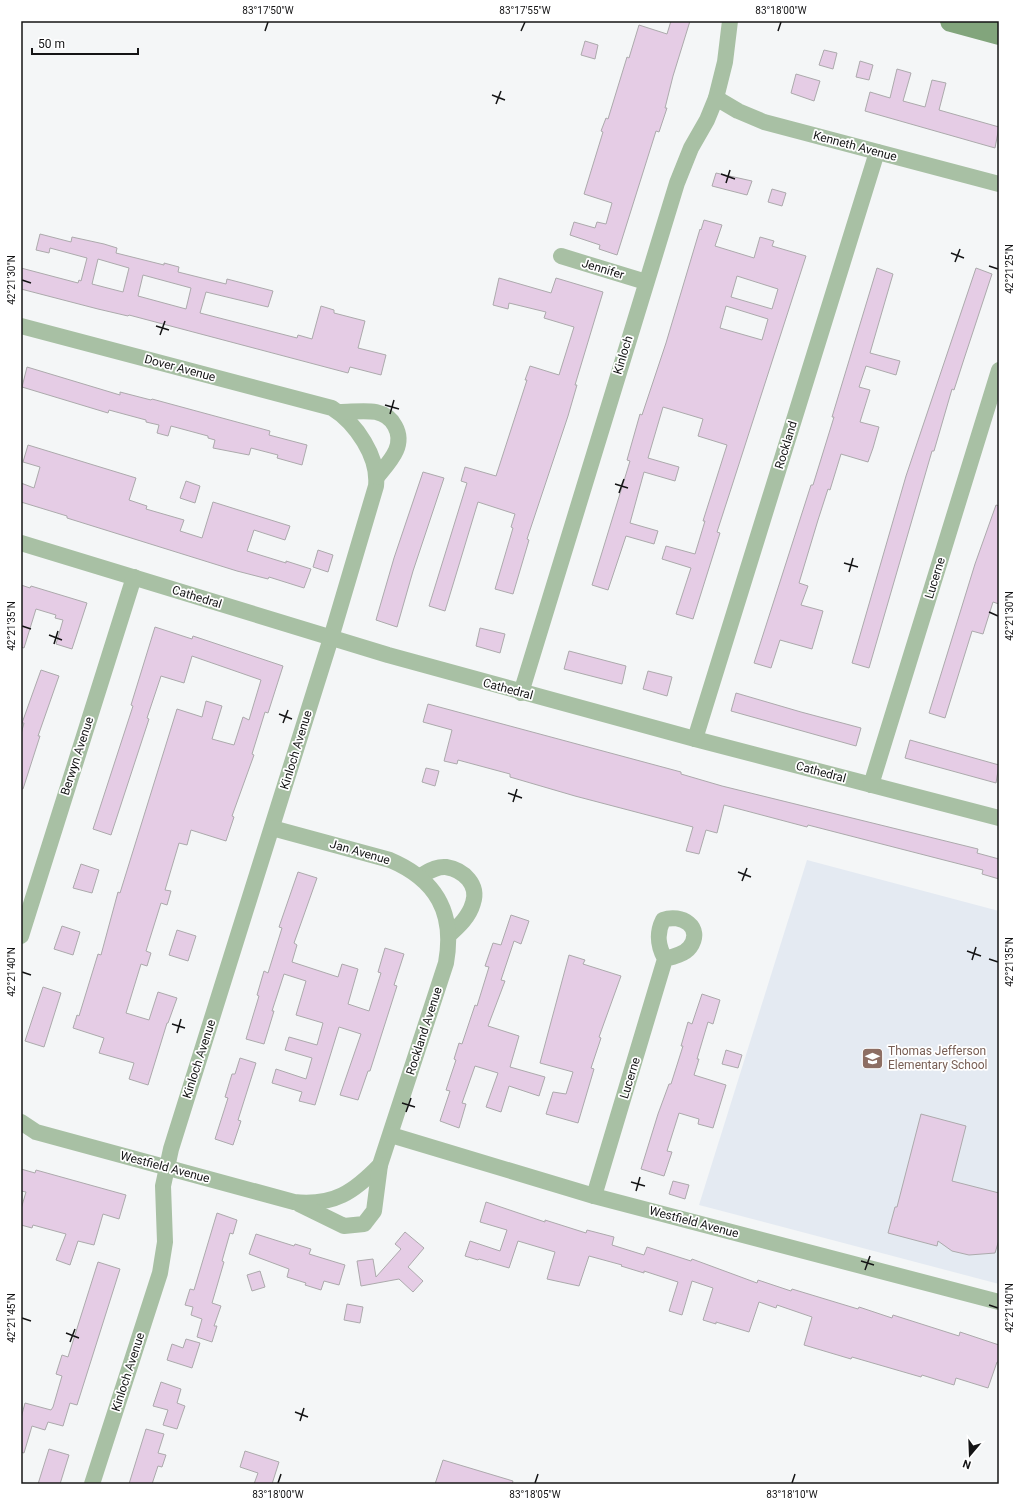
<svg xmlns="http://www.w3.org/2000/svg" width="1020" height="1505" viewBox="0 0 1020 1505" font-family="Roboto,sans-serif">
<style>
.built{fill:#e4eaf2}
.building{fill:#e5cce5;stroke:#acaaac;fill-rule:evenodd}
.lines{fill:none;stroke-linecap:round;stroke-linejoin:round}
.street{stroke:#a8c0a4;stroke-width:16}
.secondary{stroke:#82a57c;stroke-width:22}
.ticks{fill:none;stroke:#141415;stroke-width:1.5}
.labels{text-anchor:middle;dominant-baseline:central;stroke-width:3.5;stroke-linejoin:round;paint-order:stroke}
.street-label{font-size:12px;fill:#141415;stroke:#fff}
.education-label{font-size:12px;fill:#785e54;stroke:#fff;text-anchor:start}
.neatline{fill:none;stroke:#141415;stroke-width:1.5}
.ticks-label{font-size:10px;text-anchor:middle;fill:#141415}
</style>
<rect width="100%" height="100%" fill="#f4f6f7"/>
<polygon class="built" points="807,860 999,911 999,1284 699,1205"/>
<g class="building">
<polygon points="671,21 690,21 673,76 665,108 667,108 659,132 656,131 617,255 599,249 600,245 570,235 574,222 595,228 597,222 606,224 612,203 584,194 603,132 601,131 606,118 608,119 627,57 629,58 639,25 667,34"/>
<polygon points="585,41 598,45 595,59 581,55"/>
<polygon points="824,50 837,53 833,69 819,65"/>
<polygon points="860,61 873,65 869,80 856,77"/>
<polygon points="897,69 911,73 903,101 925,107 932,80 946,83 939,110 999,127 995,148 865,111 870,92 890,98"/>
<polygon points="796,74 820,81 814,101 791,93"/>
<polygon points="716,173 752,181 747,195 712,186"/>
<polygon points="772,189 786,193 782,206 768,202"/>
<path d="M704 220 722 225 715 246 754 258 760 237 774 241 772 246 806 256 729 495 717 532 720 533 693 619 676 614 691 568 662 559 666 546 695 554 705 521H703L727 445 698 436 703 419 663 407 648 458 679 467 675 481 644 472 630 523 658 531 654 544 626 536 608 590 592 585 630 461 627 460 640 414 642 415 666 343 700 229 701 230ZM737 276 778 289 772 309 731 297ZM726 306 768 319 762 340 720 328Z"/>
<path d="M40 234 71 242 72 237 104 244 117 248 116 253 164 265V263L179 267 178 272 226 284 227 279 273 291 268 307 206 292 200 313 297 338 298 335 312 339 321 306 334 310V313L365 321 358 348 386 355 381 375 350 367 348 373 129 315 128 316 98 309 21 289V268L78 283 79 280 81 281 87 258 50 248 49 253 36 250ZM98 259 129 268 123 292 92 284ZM143 275 191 288 186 309 138 296Z"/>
<polygon points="877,268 893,274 870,353 900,361 896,375 866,366 859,387 870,390 860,422 879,427 873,448 868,462 841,454 830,490 828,489 818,520 799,583 808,586 801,605 823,611 812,649 780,640 771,668 754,663 811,485 813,485 834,417 832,417"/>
<polygon points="976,268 992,274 964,359 954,390 952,389 934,451 932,451 869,668 852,663 906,476"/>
<polygon points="499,278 551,293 556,278 603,292 575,385 577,385 568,416 527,539 529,540 513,594 495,589 513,528 511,527 515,514 478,502 445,611 429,606 467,483 461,481 465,467 496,476 527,380 525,380 530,366 559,375 574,327 544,318 546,312 509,303 508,309 493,305"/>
<polygon points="27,367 120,395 120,392 151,400 152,399 270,431 269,435 307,445 302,465 277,458 278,455 251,448 249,455 213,448 215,440 208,438 208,436 171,426 168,436 157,433 159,425 146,422 146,420 109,410 108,413 22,387"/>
<polygon points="28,445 136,478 129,500 147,506 146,509 184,520 180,531 202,538 213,502 290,526 285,540 254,530 247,551 286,563 286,561 311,569 304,588 269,577 268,579 237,571 67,518 67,516 21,502 21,483 34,488 40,467 23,462"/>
<polygon points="423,472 444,478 413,571 397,627 376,620 394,558"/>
<polygon points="186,481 200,486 195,503 180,498"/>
<polygon points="996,505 999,506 999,604 993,602 983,634 972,631 945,718 929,713 975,564"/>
<polygon points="318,550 333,555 328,572 313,567"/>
<polygon points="21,585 30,588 31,586 87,603 72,649 56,644 63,620 55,618 56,615 36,609 24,648 21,647"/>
<polygon points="155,627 192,639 193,636 283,666 268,713 265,712 252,754 254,755 232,816 234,817 226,841 191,830 187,845 179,843 165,890 171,891 167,905 161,903 146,951 151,953 147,966 141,964 126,1013 149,1020 158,992 177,998 168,1023 167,1023 148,1085 129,1079 134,1063 99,1053 104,1038 73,1028 77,1015 79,1016 98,954 101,955 118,892 120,893 177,709 202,717 206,701 222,706 212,739 234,745 243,717 249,720 261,680 192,656 184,683 161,676 147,718 149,719 111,835 93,829 133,706 131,705"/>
<polygon points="480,628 505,634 500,653 476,646"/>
<polygon points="569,651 626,666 622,684 564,669"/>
<polygon points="41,670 59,676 38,736 40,736 23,789 21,789 21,734 24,723 22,723"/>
<polygon points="648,671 672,677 667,696 643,689"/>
<polygon points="736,693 801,712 861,728 856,746 731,711"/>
<polygon points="428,704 681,772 681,774 722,786 978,849 977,853 999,859 999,879 982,874 983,870 940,859 808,825 807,827 724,805 717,833 706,830 699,854 686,851 693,827 575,796 510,777 510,774 458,760 457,764 444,761 452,730 423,722"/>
<polygon points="910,740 999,765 996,783 905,758"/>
<polygon points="426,768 439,771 435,786 422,782"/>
<polygon points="81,864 99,870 92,893 73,888"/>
<polygon points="298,872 317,878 294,943 297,945 292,962 338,977 342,964 358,969 348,1004 369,1011 381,973 378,972 385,948 404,954 394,985 397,986 370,1071 368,1071 358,1100 340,1095 361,1034 339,1027 315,1105 299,1101 302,1092 272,1083 276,1069 306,1079 312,1058 285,1050 289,1037 317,1045 323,1023 296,1015 306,981 284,974 272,1011 274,1011 264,1044 246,1039 259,996 257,995 264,971 268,973 282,928 279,927"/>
<polygon points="511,915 529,921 521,944 514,941 501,980 505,981 488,1026 519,1036 510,1067 545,1077 539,1096 509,1086 501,1112 486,1107 498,1073 475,1066 462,1103 466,1104 459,1128 440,1121 450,1091 446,1090 456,1060 454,1059 459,1043 462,1044 475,1005 477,1006 489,967 485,966 493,943 501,945"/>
<polygon points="62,926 80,932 73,955 54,949"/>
<polygon points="177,930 196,936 188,961 169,955"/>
<polygon points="569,955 585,960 583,964 621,976 599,1037 601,1038 591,1068 594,1069 578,1123 546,1114 553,1092 566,1094 573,1072 540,1063"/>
<polygon points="43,987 61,993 44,1047 25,1041"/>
<polygon points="702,994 720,1000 713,1024 708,1022 697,1059 699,1059 694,1075 726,1085 713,1128 698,1124 699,1119 679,1113 667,1151 672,1152 664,1176 641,1169 658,1114 669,1084 671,1084 683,1046 681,1046 688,1022 692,1024"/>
<polygon points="726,1050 742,1055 738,1068 722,1064"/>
<polygon points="240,1058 256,1063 238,1120 241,1121 233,1145 215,1139 228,1098 225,1097 232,1074 235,1074"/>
<polygon points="921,1114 966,1126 952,1181 999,1193 999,1240 995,1253 969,1255 952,1251 938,1241 937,1246 888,1233 895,1207 897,1207"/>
<polygon points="21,1169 35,1173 36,1170 126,1195 119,1219 103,1214 94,1245 78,1241 70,1265 56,1260 66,1234 33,1225 32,1228 21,1225 21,1209 26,1192 21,1191"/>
<polygon points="673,1181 689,1185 685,1199 669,1194"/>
<polygon points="486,1202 545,1222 545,1220 586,1233 587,1230 614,1237 612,1245 644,1255 647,1247 691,1261 692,1259 757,1283 758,1280 791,1291 792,1289 858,1309 859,1307 892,1318 893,1315 959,1336 960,1332 999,1345 999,1362 997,1362 988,1388 956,1378 954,1385 922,1375 921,1377 852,1357 851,1359 804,1345 812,1317 777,1305 776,1308 759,1302 749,1332 716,1322 716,1324 703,1320 713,1288 692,1281 682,1315 669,1311 678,1282 644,1271 644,1273 621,1266 622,1265 589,1256 579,1286 547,1279 555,1252 518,1241 509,1268 479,1259 478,1260 465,1256 470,1241 500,1251 507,1230 480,1222"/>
<polygon points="217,1213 237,1220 233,1234 230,1233 222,1261 224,1262 212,1303 221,1306 214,1326 217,1326 212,1342 197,1337 202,1319 191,1315 193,1307 185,1305 190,1289 194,1290"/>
<polygon points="405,1232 424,1248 408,1267 423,1281 413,1292 399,1279 361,1286 357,1261 373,1259 376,1277 401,1249 395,1244"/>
<polygon points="256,1234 294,1246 295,1244 311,1249 309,1254 345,1265 339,1285 324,1281 321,1290 305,1285 306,1283 287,1277 289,1269 249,1254"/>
<polygon points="98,1262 120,1269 77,1405 70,1403 63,1426 48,1422 45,1430 32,1426 24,1453 21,1452 21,1418 25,1403 51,1410 53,1407 62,1376 56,1374 62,1355 68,1357"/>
<polygon points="260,1271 265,1287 252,1291 247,1275"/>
<polygon points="347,1304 363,1307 360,1323 344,1320"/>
<polygon points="186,1339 200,1343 192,1368 167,1360 172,1344 183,1348"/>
<polygon points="161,1382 181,1389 177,1403 185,1406 177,1429 163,1425 168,1410 153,1406"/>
<polygon points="146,1429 164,1434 158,1453 166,1455 162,1467 158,1466 152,1484 129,1484"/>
<polygon points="49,1449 69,1455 60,1484 38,1484"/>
<polygon points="245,1451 279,1462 272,1484 254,1484 258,1473 240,1467"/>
<polygon points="443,1460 513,1481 512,1484 435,1484"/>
</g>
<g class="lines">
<g class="street">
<polyline points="716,98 738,111 764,122 999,184"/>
<polyline points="561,256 646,282"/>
<path d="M21 326 332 408C356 423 379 457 376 486L331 638 171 1149 163 1186 165 1242 160 1273 92 1484"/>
<path d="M339 412C351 412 365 410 376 412 385 414 391 418 395 426 406 446 389 462 377 477"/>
<polyline points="21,543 388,655 695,739 999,818"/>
<polyline points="521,693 677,183 691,148 707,120 716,98 725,62 730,21"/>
<polyline points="695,739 877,152"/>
<polyline points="871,785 999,370"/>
<path d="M420 876C428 872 436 866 446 867 464 870 479 885 473 903 469 917 459 926 449 935"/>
<polyline points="21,936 134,577"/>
<path d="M21 1122 36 1132 294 1202C334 1206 354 1192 380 1165L446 963C455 913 437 880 390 860L272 828"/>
<polyline points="391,1135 594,1196 999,1302"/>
<path d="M594 1196 665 959C673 957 685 954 690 947 704 927 681 913 663 920 656 934 658 946 665 959"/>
<polyline points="299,1204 344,1226 364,1224 374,1211 380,1165"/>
</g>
<polyline class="secondary" points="951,21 999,34"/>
</g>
<path class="ticks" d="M265 31 268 22M521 31 525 22M778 31 781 22M492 95 505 100M496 104 501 91M721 174 735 179M726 183 730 170M951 253 964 258M955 262 960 249M989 266 998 269M22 280 31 283M156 326 169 330M160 335 165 321M385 405 399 409M390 414 394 400M615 484 628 488M619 493 624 479M844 563 858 567M849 572 853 558M989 612 998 616M22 626 31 629M49 635 62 640M54 644 58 631M279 714 292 719M283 723 288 710M508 793 522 798M513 802 517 789M738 872 751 877M742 881 747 868M967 951 981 956M989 959 998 962M972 960 976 947M22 972 31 975M172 1024 185 1028M177 1033 181 1019M402 1103 415 1107M406 1112 411 1098M631 1182 645 1186M636 1191 640 1177M861 1261 874 1265M865 1270 870 1256M989 1305 998 1308M22 1318 31 1321M66 1333 79 1338M70 1342 75 1329M295 1412 308 1417M300 1421 304 1408M278 1483 281 1474M535 1483 538 1474M792 1483 795 1474"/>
<defs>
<symbol id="school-square" viewBox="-11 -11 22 22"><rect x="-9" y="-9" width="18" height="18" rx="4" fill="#8d6e63" stroke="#fff"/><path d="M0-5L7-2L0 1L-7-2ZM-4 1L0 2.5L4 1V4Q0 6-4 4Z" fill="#fff"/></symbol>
</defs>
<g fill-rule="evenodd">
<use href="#school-square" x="860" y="1046" width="25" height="25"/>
</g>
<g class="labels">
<g class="street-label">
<text transform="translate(855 146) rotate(15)">Kenneth Avenue</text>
<text transform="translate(603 269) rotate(17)">Jennifer</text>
<text transform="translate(623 355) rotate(-73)">Kinloch</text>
<text transform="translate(180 368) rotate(15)">Dover Avenue</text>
<text transform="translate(786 445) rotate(-73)">Rockland</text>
<text transform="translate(935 578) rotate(-73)">Lucerne</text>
<text transform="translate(197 597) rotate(17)">Cathedral</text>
<text transform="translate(508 689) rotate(15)">Cathedral</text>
<text transform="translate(296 750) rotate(-73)">Kinloch Avenue</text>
<text transform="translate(77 756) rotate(-72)">Berwyn Avenue</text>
<text transform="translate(821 772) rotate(15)">Cathedral</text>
<text transform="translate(360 852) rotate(16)">Jan Avenue</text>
<text transform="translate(424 1031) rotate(-72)">Rockland Avenue</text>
<text transform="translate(199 1059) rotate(-72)">Kinloch Avenue</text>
<text transform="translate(630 1078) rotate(-73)">Lucerne</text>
<text transform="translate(165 1167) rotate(15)">Westfield Avenue</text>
<text transform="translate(694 1222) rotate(15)">Westfield Avenue</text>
<text transform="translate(128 1372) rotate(-72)">Kinloch Avenue</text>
</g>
<g class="education-label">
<text x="888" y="1051">Thomas Jefferson<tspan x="888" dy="14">Elementary School</tspan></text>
</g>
</g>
<rect width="1020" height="1505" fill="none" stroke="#ffffff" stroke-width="44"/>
<g transform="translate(970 1455) rotate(199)" stroke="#ffffff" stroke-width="3" paint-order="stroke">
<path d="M0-3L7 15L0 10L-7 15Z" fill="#141415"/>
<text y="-6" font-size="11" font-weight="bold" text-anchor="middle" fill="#141415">N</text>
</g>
<path d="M32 48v6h106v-6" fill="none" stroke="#141415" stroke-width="2"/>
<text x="38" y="48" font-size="12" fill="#141415" stroke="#ffffff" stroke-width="3" paint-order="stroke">50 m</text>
<rect x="22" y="22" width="976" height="1461" class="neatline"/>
<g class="ticks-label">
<text x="268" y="14">83°17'50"W</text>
<text x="525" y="14">83°17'55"W</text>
<text x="781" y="14">83°18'00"W</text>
<text transform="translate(1009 269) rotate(-90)" y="4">42°21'25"N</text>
<text transform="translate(11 280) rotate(-90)" y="4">42°21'30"N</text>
<text transform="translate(1009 616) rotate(-90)" y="4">42°21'30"N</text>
<text transform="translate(11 626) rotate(-90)" y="4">42°21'35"N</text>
<text transform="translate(1009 962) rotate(-90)" y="4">42°21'35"N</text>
<text transform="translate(11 972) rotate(-90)" y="4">42°21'40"N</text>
<text transform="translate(1009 1308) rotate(-90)" y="4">42°21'40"N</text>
<text transform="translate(11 1318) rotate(-90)" y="4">42°21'45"N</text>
<text x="278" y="1498">83°18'00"W</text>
<text x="535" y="1498">83°18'05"W</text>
<text x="792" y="1498">83°18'10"W</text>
</g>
</svg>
